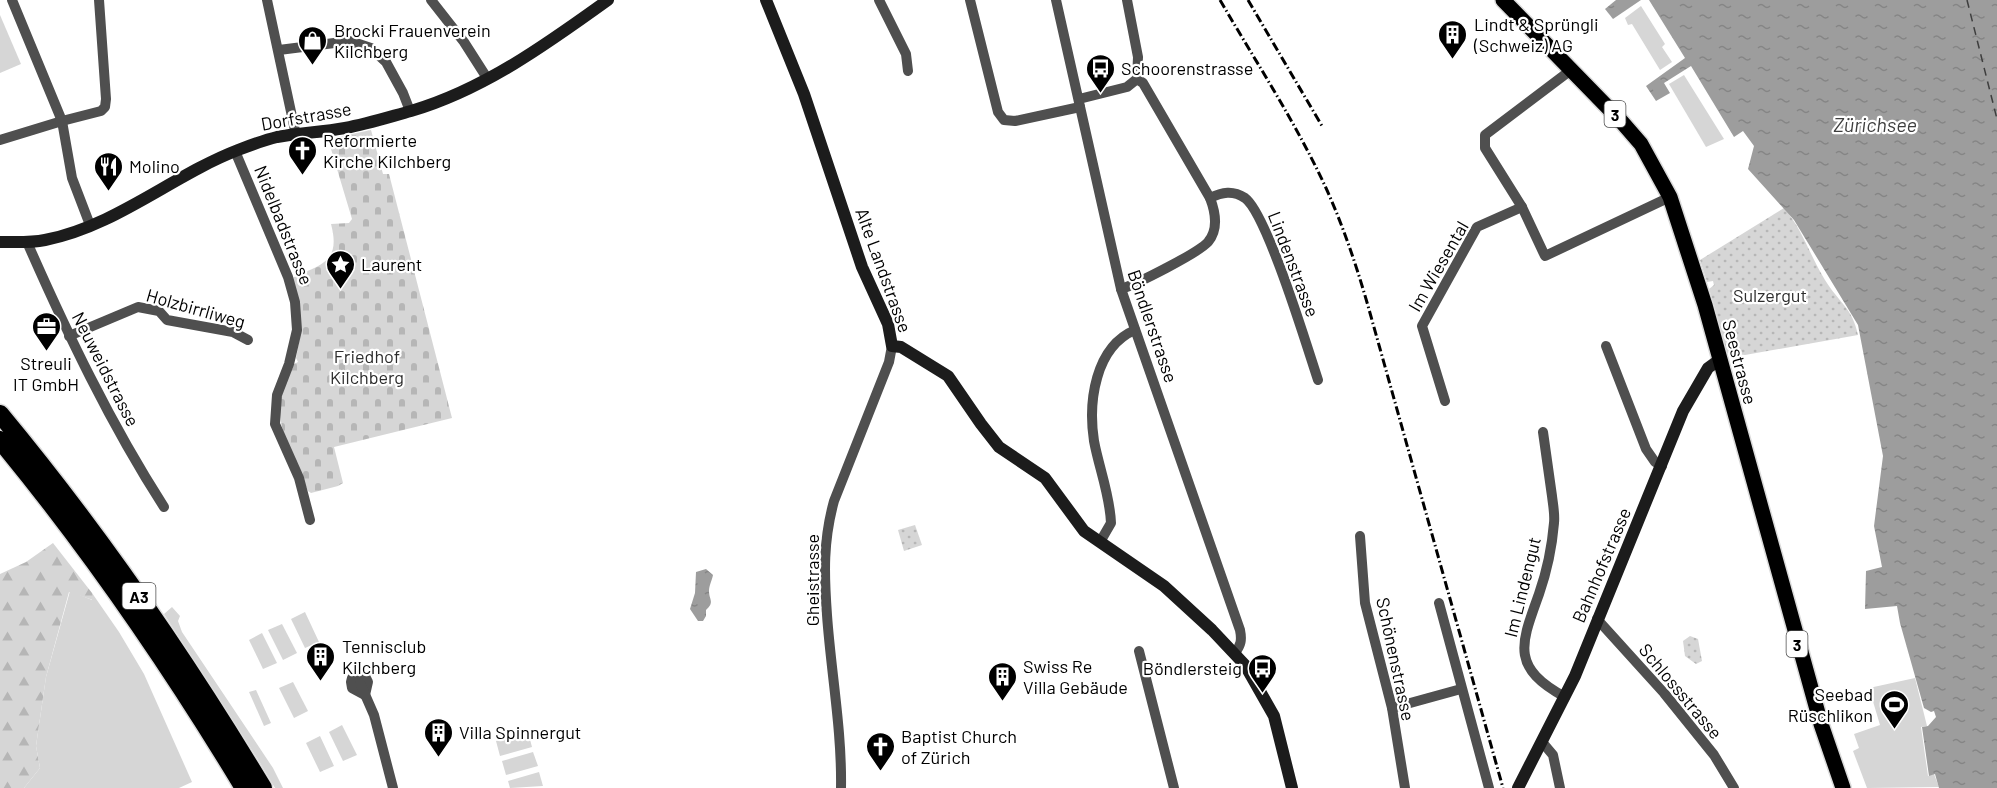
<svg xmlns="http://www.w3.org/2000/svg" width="1997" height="788" viewBox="0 0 1997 788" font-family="Barlow,sans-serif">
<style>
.grass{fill:#d6d6d6}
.forest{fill:url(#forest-firs)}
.cemetery{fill:url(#cemetery-stones)}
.park{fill:url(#park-dots)}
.water{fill:url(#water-ripples)}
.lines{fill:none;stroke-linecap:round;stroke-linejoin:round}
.ferry{stroke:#3e3e3e;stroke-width:1.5;stroke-dasharray:8 6;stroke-linecap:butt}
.primary-casing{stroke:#dbdbdb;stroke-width:18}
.highway-casing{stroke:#dbdbdb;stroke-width:21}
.street{stroke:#4f4f4f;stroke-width:10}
.secondary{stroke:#1c1c1c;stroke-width:12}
.primary{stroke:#000;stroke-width:15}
.highway{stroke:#000;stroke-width:18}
.rail{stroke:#000;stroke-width:3;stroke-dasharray:9 3 1.5 3;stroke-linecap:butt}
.labels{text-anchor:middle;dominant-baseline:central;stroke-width:4.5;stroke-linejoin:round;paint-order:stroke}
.shield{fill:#fff;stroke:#4c4c4c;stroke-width:1.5}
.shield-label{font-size:16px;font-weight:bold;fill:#000}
.poi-label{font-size:18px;fill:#000;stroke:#fff;text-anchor:start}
.street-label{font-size:18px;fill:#000;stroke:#fff}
.park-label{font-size:18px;fill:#2d2d2d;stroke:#fff}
.water-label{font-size:20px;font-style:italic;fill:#3e3e3e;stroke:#fff}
</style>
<defs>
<pattern id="forest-firs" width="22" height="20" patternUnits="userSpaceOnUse" patternTransform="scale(1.5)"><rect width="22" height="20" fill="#d6d6d6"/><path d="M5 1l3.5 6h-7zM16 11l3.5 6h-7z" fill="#b6b6b6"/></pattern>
<pattern id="cemetery-stones" width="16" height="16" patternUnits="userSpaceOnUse" patternTransform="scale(1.5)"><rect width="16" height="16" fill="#d6d6d6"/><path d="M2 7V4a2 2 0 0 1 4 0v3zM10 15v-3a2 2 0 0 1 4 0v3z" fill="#b6b6b6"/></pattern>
<pattern id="park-dots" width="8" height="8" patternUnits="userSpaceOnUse" patternTransform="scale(1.5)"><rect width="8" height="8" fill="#d6d6d6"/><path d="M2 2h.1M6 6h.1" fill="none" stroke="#b6b6b6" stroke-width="1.8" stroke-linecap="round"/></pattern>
<pattern id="water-ripples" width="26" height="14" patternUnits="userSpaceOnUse" patternTransform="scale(1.5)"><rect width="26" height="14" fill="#9d9d9d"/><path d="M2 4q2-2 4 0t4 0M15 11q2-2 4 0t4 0" fill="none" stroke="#858585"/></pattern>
</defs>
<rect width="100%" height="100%" fill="#fff"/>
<g class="grass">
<polygon points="1641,6 1665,44 1662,47 1672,62 1660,70 1632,24 1628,25 1625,18"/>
<polygon points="0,15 21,64 0,73"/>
<polygon points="1684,75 1724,139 1706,147 1669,84"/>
<polygon points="70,591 92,600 92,593 119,632 144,674 192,782 179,788 24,788 40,768 36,746 46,677"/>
<polygon points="172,607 180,616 178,621 182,632 273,768 283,788 275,788 257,758 164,614"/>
<polygon points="305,612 319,642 305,648 291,619"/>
<polygon points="282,624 297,653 283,660 268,630"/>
<polygon points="262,633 277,663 263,669 249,640"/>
<polygon points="1915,678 1927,726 1921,727 1928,776 1934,774 1939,787 1867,788 1853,751 1859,748 1854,734 1880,725 1869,688"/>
<polygon points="293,682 308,711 294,718 279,688"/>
<polygon points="256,690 271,723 264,726 249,692"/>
<polygon points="342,725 357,755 343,761 329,732"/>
<polygon points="528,732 532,747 500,756 496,741"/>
<polygon points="320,736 334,766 320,772 306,743"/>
<polygon points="533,752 538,766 506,775 502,761"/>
<polygon points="539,772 543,786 510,788 508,781"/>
</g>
<polygon class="forest" points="53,543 92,593 93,600 69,592 46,677 36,746 40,768 24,788 0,788 0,574 26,562"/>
<path class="cemetery" d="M371 130 383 174H389L452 418 334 447 343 483 338 486 311 493 308 491C297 464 275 430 281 399 283 387 290 375 294 364L298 362 296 358 300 337 292 278C322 264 341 262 331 224L349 223 352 219 328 139Z"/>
<g class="park">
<path d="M1784 208C1803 230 1810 256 1825 280 1839 303 1852 307 1858 335L1745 355 1727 353 1709 289 1714 285 1713 281 1707 282 1700 260Z"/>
<polygon points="915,525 922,545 904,551 898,530"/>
<polygon points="1690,636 1698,639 1702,661 1696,664 1685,656 1683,641"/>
</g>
<g class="water">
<polygon points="1616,0 1641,0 1613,19 1605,9"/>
<polygon points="1649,0 1997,0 1997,788 1939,788 1935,774 1929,776 1922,727 1928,726 1936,717 1934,711 1931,712 1924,708 1900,623 1897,606 1865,609 1866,571 1882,567 1874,526 1883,456 1858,325 1794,220 1748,169 1754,146 1743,131 1734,137 1691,66 1664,83 1670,93 1656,101 1646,86 1685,58"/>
<path d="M706 569 713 575C712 580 709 586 709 591 709 600 715 602 706 610V616L703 621H698L690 609 695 593 696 572Z"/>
</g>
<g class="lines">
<polyline class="ferry" points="1967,0 1997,119"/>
<defs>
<polyline id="primary" points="1503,0 1621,121 1641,144 1670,197 1705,305 1821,724 1843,788"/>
<g id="highway">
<path d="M0 414C98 532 184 657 263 788"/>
<path d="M0 440C90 549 171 667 244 788"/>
</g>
</defs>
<use href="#primary" class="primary-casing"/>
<use href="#highway" class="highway-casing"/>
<g class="street">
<polyline points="12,0 62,121 72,178 90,225"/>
<polyline points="267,0 296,135"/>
<polyline points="431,0 464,42 487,78"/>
<polyline points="879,0 906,54 908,71"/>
<polyline points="970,0 998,112 1004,120 1015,121 1080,107"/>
<path d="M1056 0 1121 289 1240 630C1242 640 1241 645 1235 653"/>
<polyline points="279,50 350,41 371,48 386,62 403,93 410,111"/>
<polyline points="1571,70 1485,135 1485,148 1522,207 1545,256 1670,197"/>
<polyline points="1079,99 1127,87 1137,79 1138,57 1127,0"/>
<polyline points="0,140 62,121 101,111 105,107 106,99 99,0"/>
<polyline points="235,151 288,277 295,302 297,330 289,364 277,395 275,424 299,478 310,520"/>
<path d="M1210 198C1222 192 1233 190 1245 198 1267 214 1307 347 1318 380"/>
<path d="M27 242C67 333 110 423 164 507"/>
<path d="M1121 289C1137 284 1198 253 1208 242 1219 229 1215 211 1210 198L1143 83 1137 79"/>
<polyline points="69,336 138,307 159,311 167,320 233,332 248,340"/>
<polyline points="1606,346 1646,449 1655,462 1662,466"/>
<polyline points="1445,401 1422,326 1477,227 1522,207"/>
<path d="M1543 432C1546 453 1549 474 1552 496 1553 505 1555 514 1554 523 1552 547 1547 571 1539 594 1521 644 1510 667 1565 697"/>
<polyline points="1360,536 1365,603 1392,708 1405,788"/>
<path d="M1100 542 1111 523C1110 495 1099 468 1094 441 1088 402 1095 347 1135 330"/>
<polyline points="1439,603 1489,788"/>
<polyline points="1597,619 1664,693 1714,755 1734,788"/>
<polyline points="1139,651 1174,788"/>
<polygon points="359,675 365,676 368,682 365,695 352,688 351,682 352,678"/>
<polyline points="360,683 374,715 393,788"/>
<polyline points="1392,708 1461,689"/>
<polyline points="1542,742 1553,755 1560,788"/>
<path d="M841 788C842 730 831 672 827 615 824 574 823 541 834 501L889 362 892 346"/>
</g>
<g class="secondary">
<polyline points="766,0 804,94 862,267 888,324 892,346 901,347 948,376 981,424 999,447 1045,478 1084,531 1164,586 1212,630 1245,665 1274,716 1292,788"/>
<path d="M0 242C15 242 30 243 45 240 116 226 173 175 238 150 251 145 264 140 277 137 300 133 323 132 345 128 367 124 389 117 411 111 483 90 547 44 608 0"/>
<polyline points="1518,788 1575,676 1683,411 1708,368 1719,360"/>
</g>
<use href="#primary" class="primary"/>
<use href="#highway" class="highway"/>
<g class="rail">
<path d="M1220 0C1256 62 1296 123 1326 188 1344 228 1358 270 1370 313L1503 788"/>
<polyline points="1248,0 1322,126"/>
</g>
</g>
<defs>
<symbol id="building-pin" viewBox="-11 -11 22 30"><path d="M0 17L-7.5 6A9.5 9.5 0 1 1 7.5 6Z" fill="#000" stroke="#fff"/><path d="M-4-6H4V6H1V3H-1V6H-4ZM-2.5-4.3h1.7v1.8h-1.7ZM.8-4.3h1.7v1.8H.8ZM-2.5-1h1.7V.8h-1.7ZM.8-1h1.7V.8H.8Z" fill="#fff"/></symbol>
<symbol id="shop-pin" viewBox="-11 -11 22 30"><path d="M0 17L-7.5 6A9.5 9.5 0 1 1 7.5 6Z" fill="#000" stroke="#fff"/><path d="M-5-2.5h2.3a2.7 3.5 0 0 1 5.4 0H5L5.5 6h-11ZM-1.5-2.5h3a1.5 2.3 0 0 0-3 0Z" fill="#fff"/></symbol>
<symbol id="bus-pin" viewBox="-11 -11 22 30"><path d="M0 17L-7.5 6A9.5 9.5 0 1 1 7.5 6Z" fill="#000" stroke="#fff"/><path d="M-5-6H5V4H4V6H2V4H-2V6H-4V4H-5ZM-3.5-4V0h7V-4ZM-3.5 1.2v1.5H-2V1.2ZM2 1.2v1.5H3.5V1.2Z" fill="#fff"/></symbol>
<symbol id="church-pin" viewBox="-11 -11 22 30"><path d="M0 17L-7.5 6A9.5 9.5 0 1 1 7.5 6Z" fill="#000" stroke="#fff"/><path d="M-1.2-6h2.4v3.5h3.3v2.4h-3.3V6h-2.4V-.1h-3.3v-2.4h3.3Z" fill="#fff"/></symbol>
<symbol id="restaurant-pin" viewBox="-11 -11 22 30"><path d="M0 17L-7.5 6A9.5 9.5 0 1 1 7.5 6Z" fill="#000" stroke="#fff"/><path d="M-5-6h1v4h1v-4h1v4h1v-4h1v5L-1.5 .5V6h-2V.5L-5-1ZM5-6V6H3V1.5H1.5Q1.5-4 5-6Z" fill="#fff"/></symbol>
<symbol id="sight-pin" viewBox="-11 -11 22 30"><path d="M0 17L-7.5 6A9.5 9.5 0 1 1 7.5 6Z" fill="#000" stroke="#fff"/><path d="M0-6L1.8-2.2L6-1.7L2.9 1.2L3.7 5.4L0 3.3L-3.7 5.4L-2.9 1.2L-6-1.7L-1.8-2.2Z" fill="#fff"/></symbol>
<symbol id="office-pin" viewBox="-11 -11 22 30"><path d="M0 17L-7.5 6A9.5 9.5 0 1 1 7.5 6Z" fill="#000" stroke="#fff"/><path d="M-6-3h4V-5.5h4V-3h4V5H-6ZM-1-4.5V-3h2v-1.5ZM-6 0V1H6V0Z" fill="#fff"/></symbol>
<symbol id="stadium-pin" viewBox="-11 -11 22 30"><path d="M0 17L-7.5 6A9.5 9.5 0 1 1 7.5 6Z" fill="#000" stroke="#fff"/><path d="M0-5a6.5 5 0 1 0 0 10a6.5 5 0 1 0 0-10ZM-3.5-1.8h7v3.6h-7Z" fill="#fff"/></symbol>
</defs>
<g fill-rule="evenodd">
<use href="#building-pin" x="1436" y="18" width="33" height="45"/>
<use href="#shop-pin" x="296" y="24" width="33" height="45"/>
<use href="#bus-pin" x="1084" y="52" width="33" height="45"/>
<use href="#church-pin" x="286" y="134" width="33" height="45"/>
<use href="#restaurant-pin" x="92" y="150" width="33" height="45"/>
<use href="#sight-pin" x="324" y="248" width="33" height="45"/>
<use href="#office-pin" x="30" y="310" width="33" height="45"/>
<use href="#building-pin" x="304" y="640" width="33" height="45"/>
<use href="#bus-pin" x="1246" y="652" width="33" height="45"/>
<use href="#building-pin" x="986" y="660" width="33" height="45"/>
<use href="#stadium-pin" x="1878" y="688" width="33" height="45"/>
<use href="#building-pin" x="422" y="716" width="33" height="45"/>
<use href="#church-pin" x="864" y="730" width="33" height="45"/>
</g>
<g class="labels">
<g class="shield">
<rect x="1604.5" y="101" width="21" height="26" rx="4.5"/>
<rect x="122.5" y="583" width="33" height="26" rx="4.5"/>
<rect x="1786.5" y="631" width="21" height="26" rx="4.5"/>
</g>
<g class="shield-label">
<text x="1615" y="114">3</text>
<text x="139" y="596">A3</text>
<text x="1797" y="644">3</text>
</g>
<g class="poi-label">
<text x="1474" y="24">Lindt &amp; Sprüngli<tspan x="1474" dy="21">(Schweiz) AG</tspan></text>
<text x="334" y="30">Brocki Frauenverein<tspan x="334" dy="21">Kilchberg</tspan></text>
<text x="1121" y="68">Schoorenstrasse</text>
<text x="323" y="140">Reformierte<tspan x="323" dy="21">Kirche Kilchberg</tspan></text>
<text x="129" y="166">Molino</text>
<text x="361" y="264">Laurent</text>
<text x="46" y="363" text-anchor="middle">Streuli<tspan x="46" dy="21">IT GmbH</tspan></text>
<text x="342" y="646">Tennisclub<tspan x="342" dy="21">Kilchberg</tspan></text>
<text x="1023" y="666">Swiss Re<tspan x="1023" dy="21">Villa Gebäude</tspan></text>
<text x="1242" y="668" text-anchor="end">Böndlersteig</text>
<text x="1873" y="694" text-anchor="end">Seebad<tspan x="1873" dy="21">Rüschlikon</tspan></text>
<text x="459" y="732">Villa Spinnergut</text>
<text x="901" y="736">Baptist Church<tspan x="901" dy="21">of Zürich</tspan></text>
</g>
<g class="street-label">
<text transform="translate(306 116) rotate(-10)">Dorfstrasse</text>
<text transform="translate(284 225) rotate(68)">Nidelbadstrasse</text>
<text transform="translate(1294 264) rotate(69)">Lindenstrasse</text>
<text transform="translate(1438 266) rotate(-60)">Im Wiesental</text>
<text transform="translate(884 270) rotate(70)">Alte Landstrasse</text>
<text transform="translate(196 308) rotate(16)">Holzbirrliweg</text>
<text transform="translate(1153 326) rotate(71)">Böndlerstrasse</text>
<text transform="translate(1740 362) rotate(75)">Seestrasse</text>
<text transform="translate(106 369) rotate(63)">Neuweidstrasse</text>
<text transform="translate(1601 565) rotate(-67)">Bahnhofstrasse</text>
<text transform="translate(812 580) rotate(-90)">Gheistrasse</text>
<text transform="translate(1522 587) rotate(-76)">Im Lindengut</text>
<text transform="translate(1396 659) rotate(78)">Schönenstrasse</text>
<text transform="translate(1681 691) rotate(50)">Schlossstrasse</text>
</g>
<g class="park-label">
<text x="1770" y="295">Sulzergut</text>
<text x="367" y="356">Friedhof<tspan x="367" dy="21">Kilchberg</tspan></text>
</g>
<g class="water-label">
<text x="1875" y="124">Zürichsee</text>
</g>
</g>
</svg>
